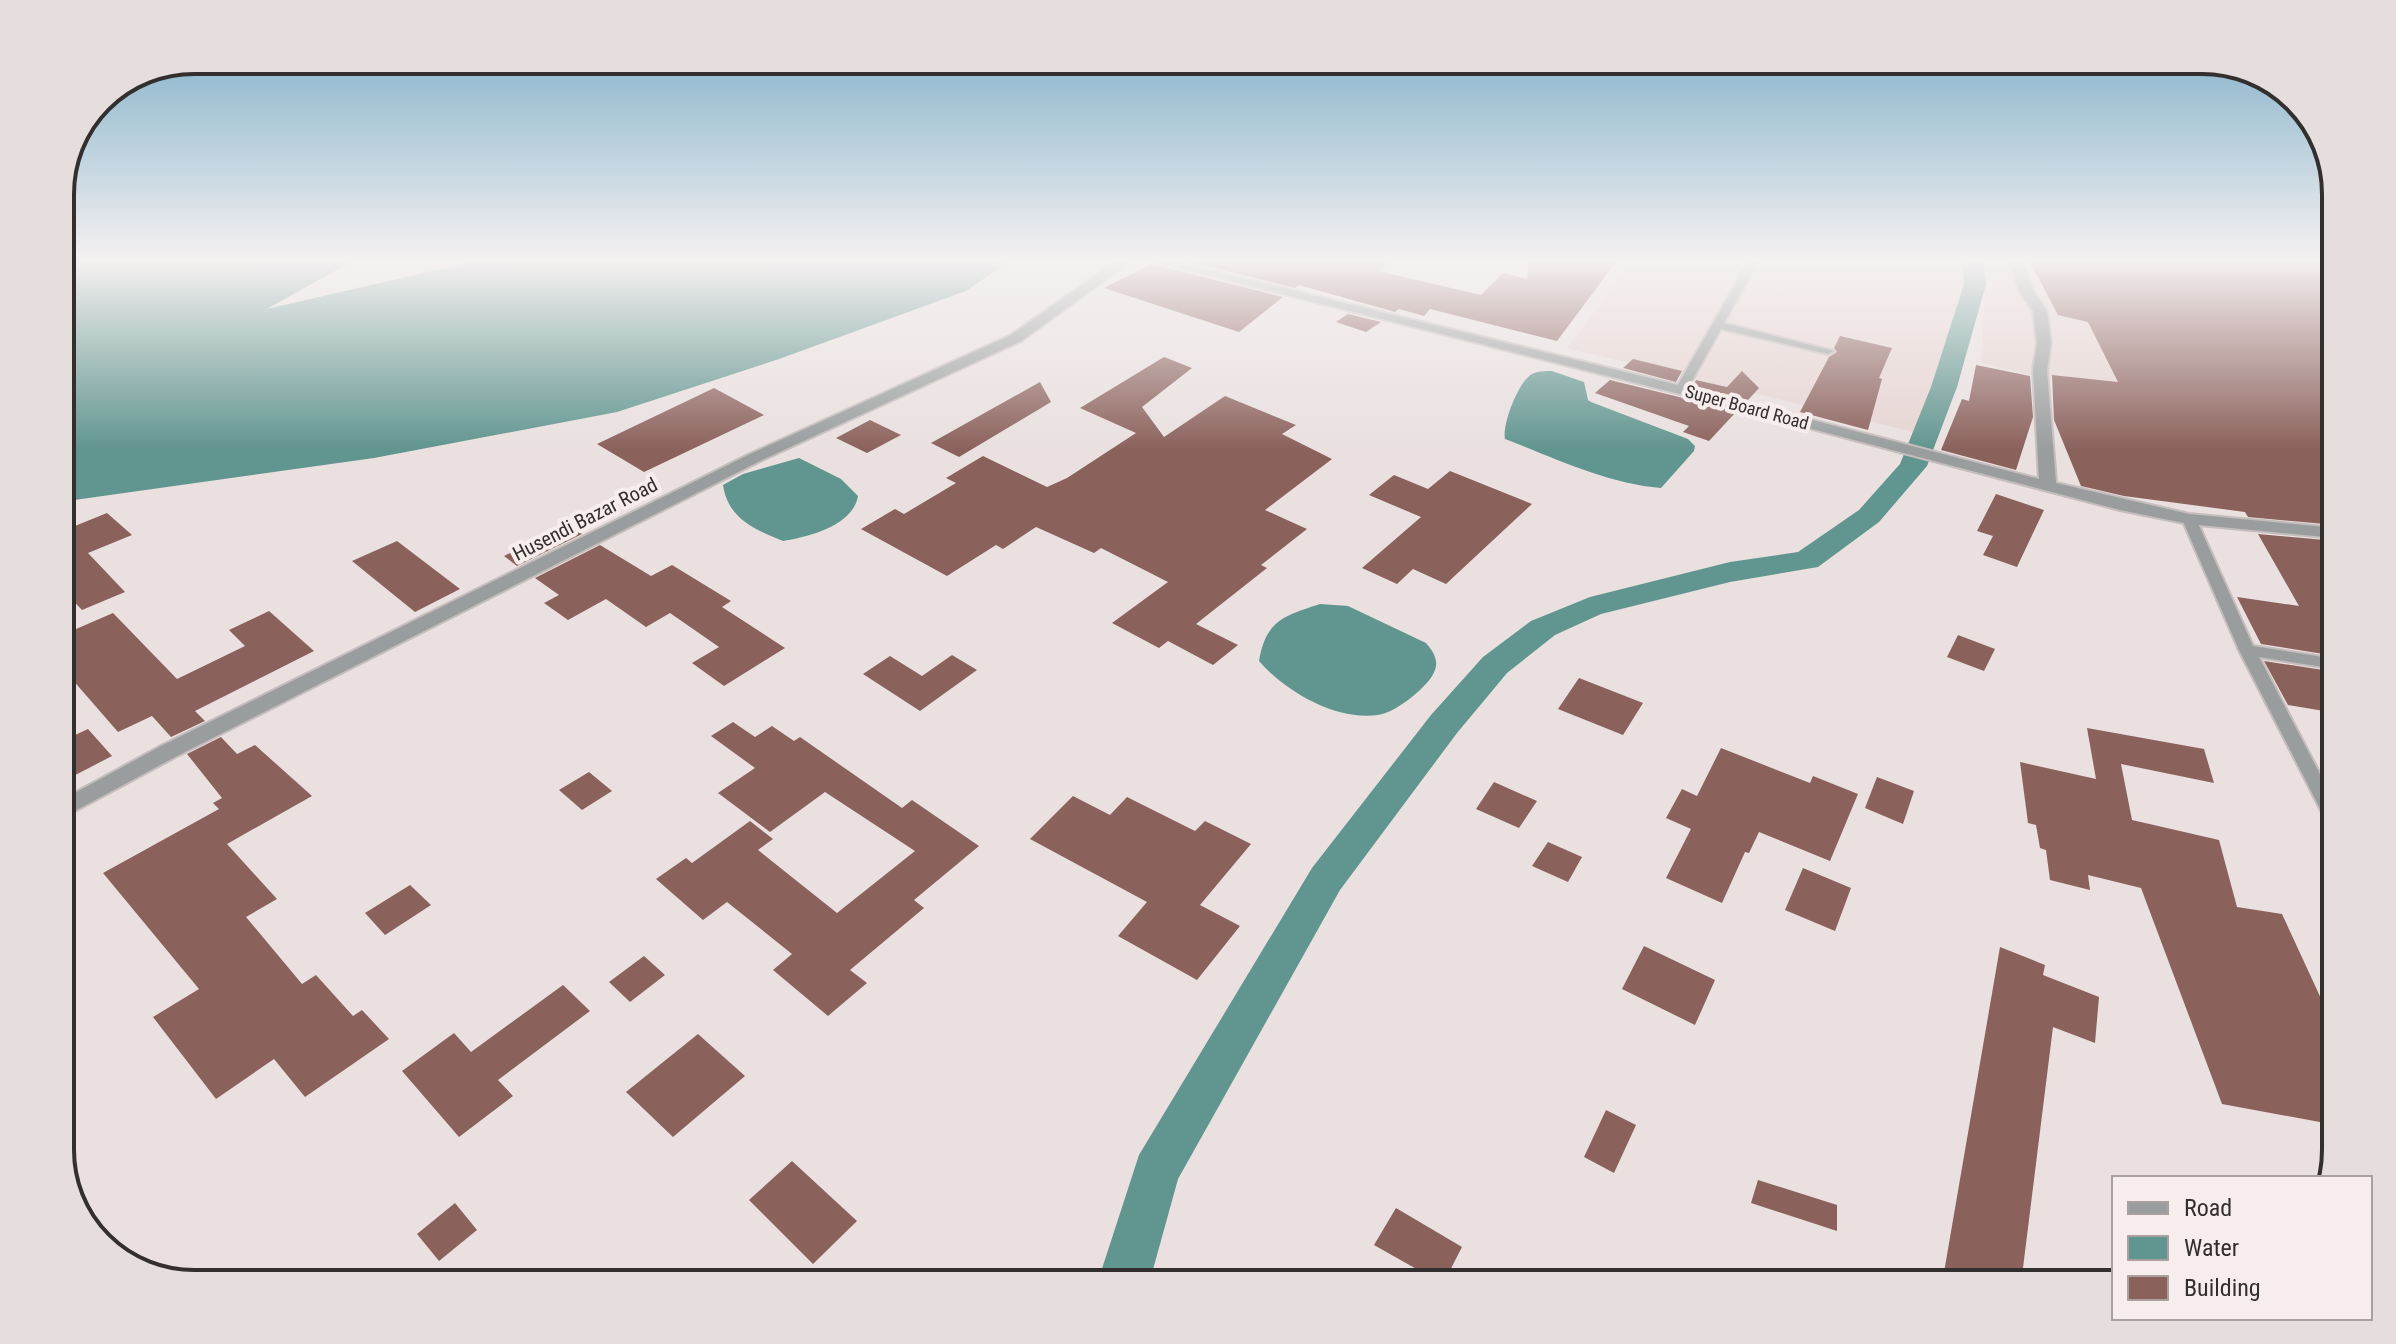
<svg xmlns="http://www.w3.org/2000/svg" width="2396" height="1344" viewBox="0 0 2396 1344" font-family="'Roboto Condensed',sans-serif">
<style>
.built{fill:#e6d4d1}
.water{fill:#61958f}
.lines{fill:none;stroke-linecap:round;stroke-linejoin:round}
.canal{fill:#61958f;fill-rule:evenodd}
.building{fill:#8b615c}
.service-casing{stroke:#c4bdbc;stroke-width:4}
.minor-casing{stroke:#c4bdbc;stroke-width:4}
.service{fill:#999d9d;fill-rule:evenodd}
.minor{fill:#999d9d;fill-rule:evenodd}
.labels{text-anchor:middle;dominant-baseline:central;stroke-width:8;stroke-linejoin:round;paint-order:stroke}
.far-street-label{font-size:18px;fill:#322f2e;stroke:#f6edec}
.street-label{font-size:20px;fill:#322f2e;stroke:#f6edec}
.rim{fill:none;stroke:#322f2e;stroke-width:4}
</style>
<rect width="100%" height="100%" fill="#e9e0df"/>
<g class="built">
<polygon points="1632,262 1953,262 1972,294 1961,357 1914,432 1567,348"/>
<polygon points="1966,262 2336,262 2336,404 2029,375 1981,363 1985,293"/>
</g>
<g class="water">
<polygon points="60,262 351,262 267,309 471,262 1008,262 966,291 779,359 617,412 374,458 60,502"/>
<path d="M1552 371 1584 382 1588 400 1591 402 1688 439 1695 446 1694 451 1661 488C1608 484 1554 458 1505 439 1502 425 1518 382 1532 374 1538 371 1545 371 1552 371Z"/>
<path d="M799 458 841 479 858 496C853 526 808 537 783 541 753 529 728 518 723 485L743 474Z"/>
<path d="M1320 604 1348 606 1426 643C1432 650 1439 659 1435 670 1430 686 1395 713 1378 715 1336 721 1286 692 1259 661 1266 620 1284 616 1320 604Z"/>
</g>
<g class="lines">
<polygon class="canal" points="1962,262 1984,262 1986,284 1957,387 1927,466 1879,522 1818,567 1730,582 1601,614 1555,635 1507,673 1457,733 1340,890 1178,1179 1149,1284 1097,1284 1139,1155 1312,868 1431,715 1483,657 1531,621 1590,597 1730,562 1798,552 1859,510 1900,464 1931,387 1964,284"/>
</g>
<g class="building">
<polygon points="1191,262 1388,262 1378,271 1481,295 1503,273 1527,279 1529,262 1616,262 1557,341 1430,309 1424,316 1399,309 1395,312 1299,285 1295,288"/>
<polygon points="2030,262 2336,262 2336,525 2248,517 2245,512 2124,496 2081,486 2054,420 2052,375 2118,382 2088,322 2058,315"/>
<polygon points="1153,263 1155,265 1283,297 1239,332 1104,288"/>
<polygon points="1348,314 1381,322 1366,332 1336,322"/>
<polygon points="1840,336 1892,348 1879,378 1882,379 1868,430 1800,412 1829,357 1837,352 1834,348"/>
<polygon points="1164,357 1192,368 1142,407 1164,437 1225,396 1296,425 1282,434 1332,459 1265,510 1307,529 1261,565 1267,568 1196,624 1238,645 1213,665 1168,641 1159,648 1112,623 1168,582 1101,548 1094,553 1036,527 1003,549 996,545 947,576 861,529 895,509 904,514 956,483 946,478 983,456 1047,487 1067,478 1136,433 1080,408"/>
<polygon points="1633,359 1682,371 1676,382 1623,368"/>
<polygon points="1976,365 2030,376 2033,417 2016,470 1941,450 1962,399 1969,401"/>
<polygon points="1742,371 1759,388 1748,400 1693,386 1696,380 1727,387"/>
<polygon points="1610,380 1675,396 1736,412 1709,441 1683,432 1689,426 1595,393"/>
<polygon points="1040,382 1051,402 959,457 931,443"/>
<polygon points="714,388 764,415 644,472 597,444"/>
<polygon points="870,420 901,435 867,453 836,438"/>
<polygon points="1450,471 1532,504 1446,584 1413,569 1397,584 1362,568 1421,517 1369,495 1394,475 1428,489"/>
<polygon points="1996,494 2044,510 2017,567 1983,555 1993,536 1977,531"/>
<polygon points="107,513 132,535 88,553 125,592 82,610 60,587 60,526 65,530"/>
<polygon points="568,524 582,534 517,566 504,556"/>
<polygon points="2258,534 2336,541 2336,656 2261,644 2237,597 2299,606"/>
<polygon points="397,541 460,589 415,612 352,561"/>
<polygon points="600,545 651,576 672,565 731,601 722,607 785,648 724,686 692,663 719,647 670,613 646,627 606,599 568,620 544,603 559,595 535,578"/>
<polygon points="269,611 314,651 195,711 205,721 171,737 152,716 118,732 71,678 60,683 60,636 113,613 177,679 245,646 229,630"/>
<polygon points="1958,635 1995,649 1984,671 1947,657"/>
<polygon points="952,655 977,670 920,711 863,674 890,656 922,676"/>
<polygon points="2264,661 2336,672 2336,713 2288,705"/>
<polygon points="1579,678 1643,703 1623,735 1558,709"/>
<polygon points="733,722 755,737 772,726 794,741 800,737 902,808 912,800 979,846 914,900 924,908 850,970 867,983 828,1016 773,970 792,954 727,902 703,920 656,879 686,858 692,863 750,821 773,839 758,850 837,913 915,851 825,792 770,832 718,793 755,768 711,736"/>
<polygon points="2087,728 2204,749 2214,783 2121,764 2132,820 2219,840 2237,907 2282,914 2336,1031 2336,1125 2222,1104 2141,888 2088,875 2090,890 2050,880 2046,850 2040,848 2036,825 2028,823 2020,762 2096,779"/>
<polygon points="88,729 112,756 60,783 60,742"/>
<polygon points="221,737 237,754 255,745 312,796 227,844 277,899 246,917 302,984 316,975 353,1016 362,1010 389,1039 305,1097 274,1059 216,1099 153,1017 199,989 103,873 219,809 213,803 222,798 187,754"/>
<polygon points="1721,748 1810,783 1813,776 1858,794 1830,861 1759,832 1749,853 1745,852 1722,903 1666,878 1691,829 1666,818 1682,789 1697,796"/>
<polygon points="589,772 612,791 582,810 559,790"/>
<polygon points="1877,777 1914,791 1903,824 1865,808"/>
<polygon points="1494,782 1537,801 1519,828 1476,809"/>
<polygon points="1073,796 1110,815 1127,797 1195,831 1205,821 1251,844 1200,905 1240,926 1197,980 1118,936 1147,902 1030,839"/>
<polygon points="1548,842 1582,857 1568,882 1532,866"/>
<polygon points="1803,868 1851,888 1835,931 1785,910"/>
<polygon points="410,885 431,905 385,935 365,913"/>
<polygon points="1644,946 1715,980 1695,1025 1622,989"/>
<polygon points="2000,947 2045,965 2043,975 2099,997 2095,1043 2053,1027 2021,1284 1942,1284"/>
<polygon points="644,956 665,975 630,1002 609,982"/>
<polygon points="563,985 590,1011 498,1080 513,1096 459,1137 402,1071 454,1033 471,1052"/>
<polygon points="698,1034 745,1076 673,1137 626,1092"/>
<polygon points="1606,1110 1636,1125 1614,1173 1584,1157"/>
<polygon points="792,1161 857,1221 813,1264 749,1200"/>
<polygon points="1758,1180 1837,1205 1837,1231 1751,1203"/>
<polygon points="455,1203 477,1230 439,1261 417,1234"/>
<polygon points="1396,1208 1462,1247 1443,1284 1374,1245"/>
</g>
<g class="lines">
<defs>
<g id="service">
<polygon points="1748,262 1758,262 1724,323 1834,351 1828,354 1721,329 1685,393 1677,393 1675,390"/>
<polygon points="2189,515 2196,519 2253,646 2336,659 2336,669 2259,657 2336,805 2336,829 2330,827 2327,822 2239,650 2182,519"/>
<polygon points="2333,728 2336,729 2336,741 2327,738 2325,734 2327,730"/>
</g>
<g id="minor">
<polygon points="1115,262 1130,262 1021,341 760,461 177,756 60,819 60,801 161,746 748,455 1011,335"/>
<polygon points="1156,262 1178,262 1686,387 2039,479 2033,370 2037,343 2033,311 2020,292 2009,262 2022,262 2034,292 2047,311 2051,343 2047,370 2056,483 2189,514 2336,528 2336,538 2189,524 2120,510 1676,393"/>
</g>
</defs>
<use href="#service" class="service-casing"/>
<use href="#minor" class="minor-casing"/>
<use href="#service" class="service"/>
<use href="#minor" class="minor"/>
</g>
<linearGradient id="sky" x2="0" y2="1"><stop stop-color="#72a8c4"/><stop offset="0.58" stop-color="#f5f1f1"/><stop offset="1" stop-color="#f5f1f1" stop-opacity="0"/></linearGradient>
<rect width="2396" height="450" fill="url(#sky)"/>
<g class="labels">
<g class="far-street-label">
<text transform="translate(1747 407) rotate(15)">Super Board Road</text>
</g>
<g class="street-label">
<text transform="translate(585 519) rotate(-27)">Husendi Bazar Road</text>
</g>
</g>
<path d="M0 0H2396V1344H0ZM194 74H2202A120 120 0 0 1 2322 194V1150A120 120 0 0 1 2202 1270H194A120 120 0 0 1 74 1150V194A120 120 0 0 1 194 74Z" fill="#e6dedd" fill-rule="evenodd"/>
<path class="rim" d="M194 74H2202A120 120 0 0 1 2322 194V1150A120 120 0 0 1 2202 1270H194A120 120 0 0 1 74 1150V194A120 120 0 0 1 194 74Z"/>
<rect x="2112" y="1176" width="260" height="144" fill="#f6edec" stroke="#a8a1a0" stroke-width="2"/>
<rect x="2128" y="1202" width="40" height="12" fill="#999d9d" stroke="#a8a1a0" stroke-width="2"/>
<text x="2184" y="1216" font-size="24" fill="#322f2e">Road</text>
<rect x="2128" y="1236" width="40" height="24" fill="#61958f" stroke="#a8a1a0" stroke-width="2"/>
<text x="2184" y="1256" font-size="24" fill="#322f2e">Water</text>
<rect x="2128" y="1276" width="40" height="24" fill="#8b615c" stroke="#a8a1a0" stroke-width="2"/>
<text x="2184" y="1296" font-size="24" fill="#322f2e">Building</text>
</svg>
